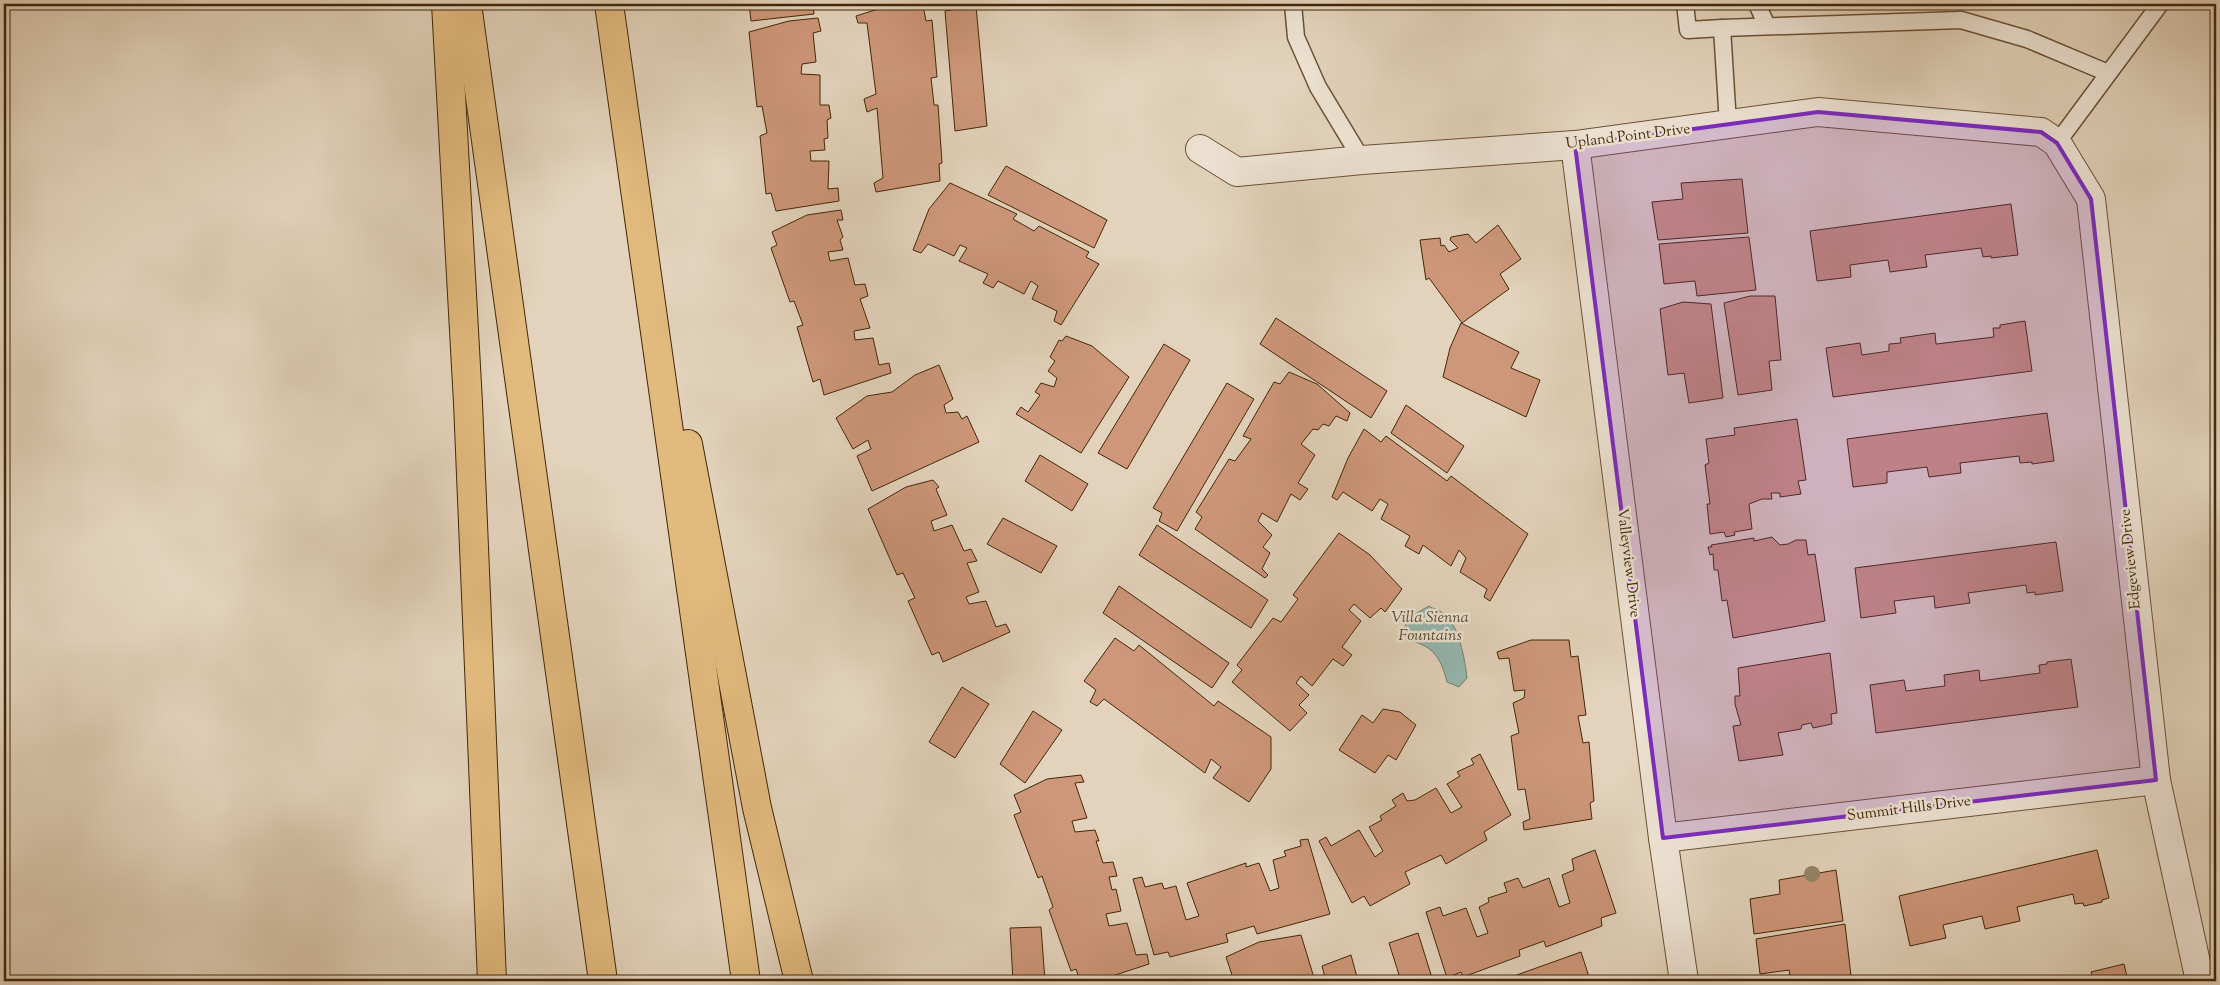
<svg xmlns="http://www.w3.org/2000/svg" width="2220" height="985" viewBox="0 0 2220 985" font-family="'Sorts Mill Goudy',serif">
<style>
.water{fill:#95b8b1;stroke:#747e6d}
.building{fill:#ce977a;stroke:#422708}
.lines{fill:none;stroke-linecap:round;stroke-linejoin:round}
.lane-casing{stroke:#6a5235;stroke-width:19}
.street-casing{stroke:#6a5235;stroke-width:30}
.highway-casing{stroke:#422708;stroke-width:30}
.lane{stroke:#ede2d3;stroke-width:16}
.street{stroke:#ede2d3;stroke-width:28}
.highway{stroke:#e2ba7e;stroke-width:28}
.tree{fill:#978568}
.marked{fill:#7b2cbf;fill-opacity:0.2;stroke:#7b2cbf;stroke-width:4;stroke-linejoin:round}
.labels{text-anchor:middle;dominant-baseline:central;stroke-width:5;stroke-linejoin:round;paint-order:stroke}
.street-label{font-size:15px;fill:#422708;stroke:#ede2d3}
.water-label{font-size:16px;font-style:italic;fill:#574b32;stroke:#ede2d3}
</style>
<rect width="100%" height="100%" fill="#e3d3bc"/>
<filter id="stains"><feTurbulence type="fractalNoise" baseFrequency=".004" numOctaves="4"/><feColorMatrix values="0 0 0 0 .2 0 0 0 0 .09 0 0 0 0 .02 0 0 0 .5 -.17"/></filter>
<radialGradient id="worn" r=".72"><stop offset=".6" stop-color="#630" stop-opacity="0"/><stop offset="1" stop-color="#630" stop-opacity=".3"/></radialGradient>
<path class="water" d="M1429 606C1433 609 1439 610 1443 613 1459 624 1465 660 1467 678L1459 687 1447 682C1439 650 1429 645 1399 637L1410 617Z"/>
<g class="building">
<polygon points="749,4 813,4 814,14 751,21"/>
<polygon points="865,4 897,4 865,8"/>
<polygon points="891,5 923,5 926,21 932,20 937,77 931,78 934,105 938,105 942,163 939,164 940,181 876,192 874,183 883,178 877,108 867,112 864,99 876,94 867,23 858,23 856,16"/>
<polygon points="976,6 987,126 955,131 945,11"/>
<polygon points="818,18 821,31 813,33 816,62 802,64 801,74 820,75 820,105 829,105 831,118 827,120 828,138 824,139 825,150 810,151 811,161 829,161 828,189 838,188 839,201 776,211 771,193 766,194 760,136 767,133 762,106 757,107 749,32 789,21"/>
<polygon points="1006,166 1107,220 1094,248 988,195"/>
<polygon points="1742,179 1748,233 1658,240 1652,202 1683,199 1681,183"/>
<polygon points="950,183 1017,214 1013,219 1034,231 1039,226 1089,252 1086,257 1099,264 1061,325 1054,321 1057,311 1032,299 1038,286 1031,281 1024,294 998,281 993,288 983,283 988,274 959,261 967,248 960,245 954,256 928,244 921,253 913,250 929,209"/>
<polygon points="2011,204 2018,255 1991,258 1991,256 1983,257 1981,248 1925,255 1927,267 1890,272 1888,260 1850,265 1851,277 1817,281 1810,231"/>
<polygon points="841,210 843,220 837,220 843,237 840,240 843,250 828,252 830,261 848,258 855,285 865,284 868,296 860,299 870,328 854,331 855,340 873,338 879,365 889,363 891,373 824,395 820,379 813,382 797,327 803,325 794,301 790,302 771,248 777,245 772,232 807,215"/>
<polygon points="1498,225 1521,259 1500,274 1509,289 1462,323 1429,278 1426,280 1420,240 1440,238 1441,246 1444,245 1449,252 1458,248 1450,240 1451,237 1468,234 1476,243"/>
<polygon points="1749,237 1756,290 1697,296 1695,281 1664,284 1659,244"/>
<polygon points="1750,296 1775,296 1781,360 1769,361 1772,390 1738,395 1724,303"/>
<polygon points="1683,302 1711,304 1723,398 1689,403 1684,373 1668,375 1660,309"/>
<polygon points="1276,318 1387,391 1371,418 1260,344"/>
<polygon points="2025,321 2032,371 1833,397 1826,348 1860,343 1862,355 1889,351 1889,344 1901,343 1900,338 1935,333 1936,344 1994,337 1993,328 2000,328 2000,325"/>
<polygon points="1461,323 1519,352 1511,368 1540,380 1526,417 1443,377 1450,348"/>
<polygon points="1066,336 1092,346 1129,377 1081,453 1016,414 1021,407 1028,412 1040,395 1035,392 1041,383 1054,387 1057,378 1048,371 1055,361 1050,357 1059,340 1062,341"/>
<polygon points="1164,344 1190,360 1127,469 1098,453"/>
<polygon points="939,365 953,399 944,405 946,413 958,412 962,419 967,416 979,442 872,491 857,456 871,449 868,440 853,449 836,418 867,396 892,392 915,375"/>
<polygon points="1289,372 1317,384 1350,413 1347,421 1336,416 1329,426 1323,424 1318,430 1313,429 1301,444 1315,455 1298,483 1308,489 1300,500 1291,494 1277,522 1262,513 1258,521 1272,535 1263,547 1270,553 1262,569 1268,575 1265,578 1195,529 1202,517 1196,512 1229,459 1235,461 1251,439 1243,436 1274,382 1280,384"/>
<polygon points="1227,383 1254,399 1177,531 1159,521 1162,513 1153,508"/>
<polygon points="1406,405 1464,446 1447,473 1391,433"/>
<polygon points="2047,413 2054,461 2032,464 2032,462 2020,463 2019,456 1960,463 1961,473 1929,477 1927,467 1887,472 1887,483 1853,487 1847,439"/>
<polygon points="1797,419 1806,480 1798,481 1801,494 1780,497 1780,493 1771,493 1772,499 1762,499 1749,504 1752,529 1734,532 1735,535 1726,537 1724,532 1710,534 1707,504 1710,504 1705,465 1709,463 1706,439 1735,435 1734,428"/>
<polygon points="1364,429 1381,442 1386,436 1447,481 1451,476 1528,534 1490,601 1484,597 1487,589 1460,572 1466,558 1459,550 1451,566 1423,545 1419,554 1405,546 1410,536 1381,519 1388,504 1380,499 1372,511 1343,492 1337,500 1332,497 1348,458"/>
<polygon points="1040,455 1088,484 1072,511 1025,481"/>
<polygon points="933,480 939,487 936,489 947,515 931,521 934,531 952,525 964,551 971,549 977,561 967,563 979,592 966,597 969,604 986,601 996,627 1006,624 1010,632 943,662 939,652 932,655 908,601 915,598 903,573 897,575 868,509 906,487"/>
<polygon points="1003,518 1057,546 1041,573 987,544"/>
<polygon points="1157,525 1268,600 1251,628 1139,555"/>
<polygon points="1339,533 1370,555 1402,589 1385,612 1381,608 1370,618 1354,604 1349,610 1361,621 1342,647 1352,655 1343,666 1333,659 1312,686 1301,676 1296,683 1309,695 1299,705 1307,713 1290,731 1232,682 1242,670 1237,665 1273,618 1281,622 1298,599 1293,595"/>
<polygon points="1772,537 1780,545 1788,544 1796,540 1806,540 1808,555 1815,554 1825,621 1733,638 1727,600 1722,601 1718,570 1714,570 1713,554 1710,555 1708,547 1712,547 1711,545 1754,538 1754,541"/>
<polygon points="2056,542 2063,591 2035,595 2035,592 2027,593 2026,585 1968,593 1970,603 1935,608 1934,596 1894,601 1896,613 1861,618 1855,568"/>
<polygon points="1119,586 1229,663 1212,688 1103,613"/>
<polygon points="1115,638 1134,651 1139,645 1214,706 1218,701 1271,737 1271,769 1249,802 1213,778 1221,767 1211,759 1205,773 1104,699 1097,706 1090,702 1096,690 1084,681"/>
<polygon points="1531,640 1569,640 1571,657 1578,656 1586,715 1578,716 1583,743 1589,742 1594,801 1590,803 1592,819 1524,830 1523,822 1530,819 1525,789 1518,790 1511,736 1519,733 1513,703 1524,698 1525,690 1514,691 1509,658 1499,659 1497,652"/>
<polygon points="1830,653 1837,713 1831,714 1832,724 1813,728 1811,723 1802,725 1801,729 1778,733 1783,755 1739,761 1733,726 1741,725 1735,704 1735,696 1740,696 1738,668"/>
<polygon points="2071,659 2078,707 1876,733 1870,685 1904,680 1906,691 1945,686 1944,675 1979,670 1980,681 2040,673 2039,665 2047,664 2047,662"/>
<polygon points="962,687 989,704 955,758 929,742"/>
<polygon points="1383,709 1400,712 1416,725 1396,760 1388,755 1375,773 1339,750 1362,715 1373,723"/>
<polygon points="1033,711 1062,730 1025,783 1000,764"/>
<polygon points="1480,754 1511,815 1484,832 1487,840 1446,864 1441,855 1405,872 1410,884 1370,906 1364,896 1352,903 1319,841 1326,837 1331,846 1359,830 1375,857 1383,851 1369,827 1382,820 1380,816 1396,806 1392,800 1403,793 1407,801 1415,800 1436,788 1451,813 1462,807 1447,784 1460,776 1457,772 1474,764 1471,759"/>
<polygon points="1081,775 1084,782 1075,783 1087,818 1072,821 1075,832 1095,830 1099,841 1096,841 1103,863 1113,862 1117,876 1109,877 1112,890 1116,889 1121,911 1106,914 1109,926 1127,923 1136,955 1147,954 1149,964 1097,981 1080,981 1076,969 1071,971 1049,910 1053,907 1042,876 1038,878 1014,815 1021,812 1014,795 1047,779"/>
<polygon points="1308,839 1330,914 1257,934 1254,926 1226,934 1228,942 1170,957 1168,952 1154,955 1133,879 1142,877 1145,887 1162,883 1164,889 1176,886 1186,920 1199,916 1187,883 1246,863 1246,867 1259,863 1270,891 1279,888 1273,860 1286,856 1284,851 1301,846 1300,840"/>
<polygon points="1595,850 1616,913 1601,918 1602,926 1546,947 1544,941 1519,950 1520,956 1463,977 1461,972 1447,978 1426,912 1440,907 1443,916 1466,908 1477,937 1488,933 1479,907 1489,902 1488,898 1507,892 1504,883 1518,878 1523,888 1549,878 1559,907 1570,903 1562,875 1574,870 1572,859"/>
<polygon points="2097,850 2109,898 2102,900 2102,902 2084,906 2083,903 2075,904 2073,894 2017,907 2020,921 1985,929 1982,916 1943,925 1946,938 1910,946 1899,896"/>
<polygon points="1836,870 1843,921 1754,934 1750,899 1780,894 1779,880"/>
<polygon points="1845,924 1851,976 1814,981 1791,981 1789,970 1760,974 1756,939"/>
<polygon points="1041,927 1045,981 1013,981 1010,928"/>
<polygon points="1418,933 1433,981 1401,981 1389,943"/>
<polygon points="1301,935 1315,981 1234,981 1226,957 1259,942"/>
<polygon points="1581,952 1590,980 1588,981 1500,981"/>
<polygon points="1351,955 1358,981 1326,981 1322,966"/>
<polygon points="2124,964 2128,981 2094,981 2091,972"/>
</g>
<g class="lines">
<defs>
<g id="lane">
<polyline points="1293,4 1296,37 1318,87 1362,160"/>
<polyline points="1685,4 1688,30 1722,28"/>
<polyline points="1757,4 1767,26"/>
<polyline points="1728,124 1722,28 1961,20 2027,39 2108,73"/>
<polyline points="2057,143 2160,4"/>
</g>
<g id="street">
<polyline points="1575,145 1663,838 1684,981"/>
<polyline points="1200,149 1237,172 1362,160 1575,145 1818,112 2041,132 2057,143 2091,199 2156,780 2200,981"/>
<polyline points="1663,838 2156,780"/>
</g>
<g id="highway">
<polyline points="446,4 468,403 492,981"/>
<polyline points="467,4 603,981"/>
<polyline points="609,4 746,981"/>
<polyline points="688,444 757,808 799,981"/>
</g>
</defs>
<use href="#lane" class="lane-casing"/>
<use href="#street" class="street-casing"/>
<use href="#highway" class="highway-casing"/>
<use href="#lane" class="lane"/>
<use href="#street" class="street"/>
<use href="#highway" class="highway"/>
</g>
<circle class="tree" cx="1812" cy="874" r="8"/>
<path class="marked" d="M1818 112 2041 132 2057 143 2091 199 2156 780 1663 838 1575 145Z"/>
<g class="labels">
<g class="street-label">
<text transform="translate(1628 137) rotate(-7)">Upland Point Drive</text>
<text transform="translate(2131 559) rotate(-96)">Edgeview Drive</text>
<text transform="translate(1628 563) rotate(83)">Valleyview Drive</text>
<text transform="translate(1909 809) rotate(-7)">Summit Hills Drive</text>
</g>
<g class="water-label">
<text x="1430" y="618">Villa Sienna<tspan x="1430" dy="18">Fountains</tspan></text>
</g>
</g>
<rect width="2220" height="985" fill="none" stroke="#e3d3bc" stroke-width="20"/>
<rect x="5" y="5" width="2210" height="975" fill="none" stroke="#422708" stroke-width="2.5"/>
<rect x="10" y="10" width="2200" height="965" fill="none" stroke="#422708"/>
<rect width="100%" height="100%" filter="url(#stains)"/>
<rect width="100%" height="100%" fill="url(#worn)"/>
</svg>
